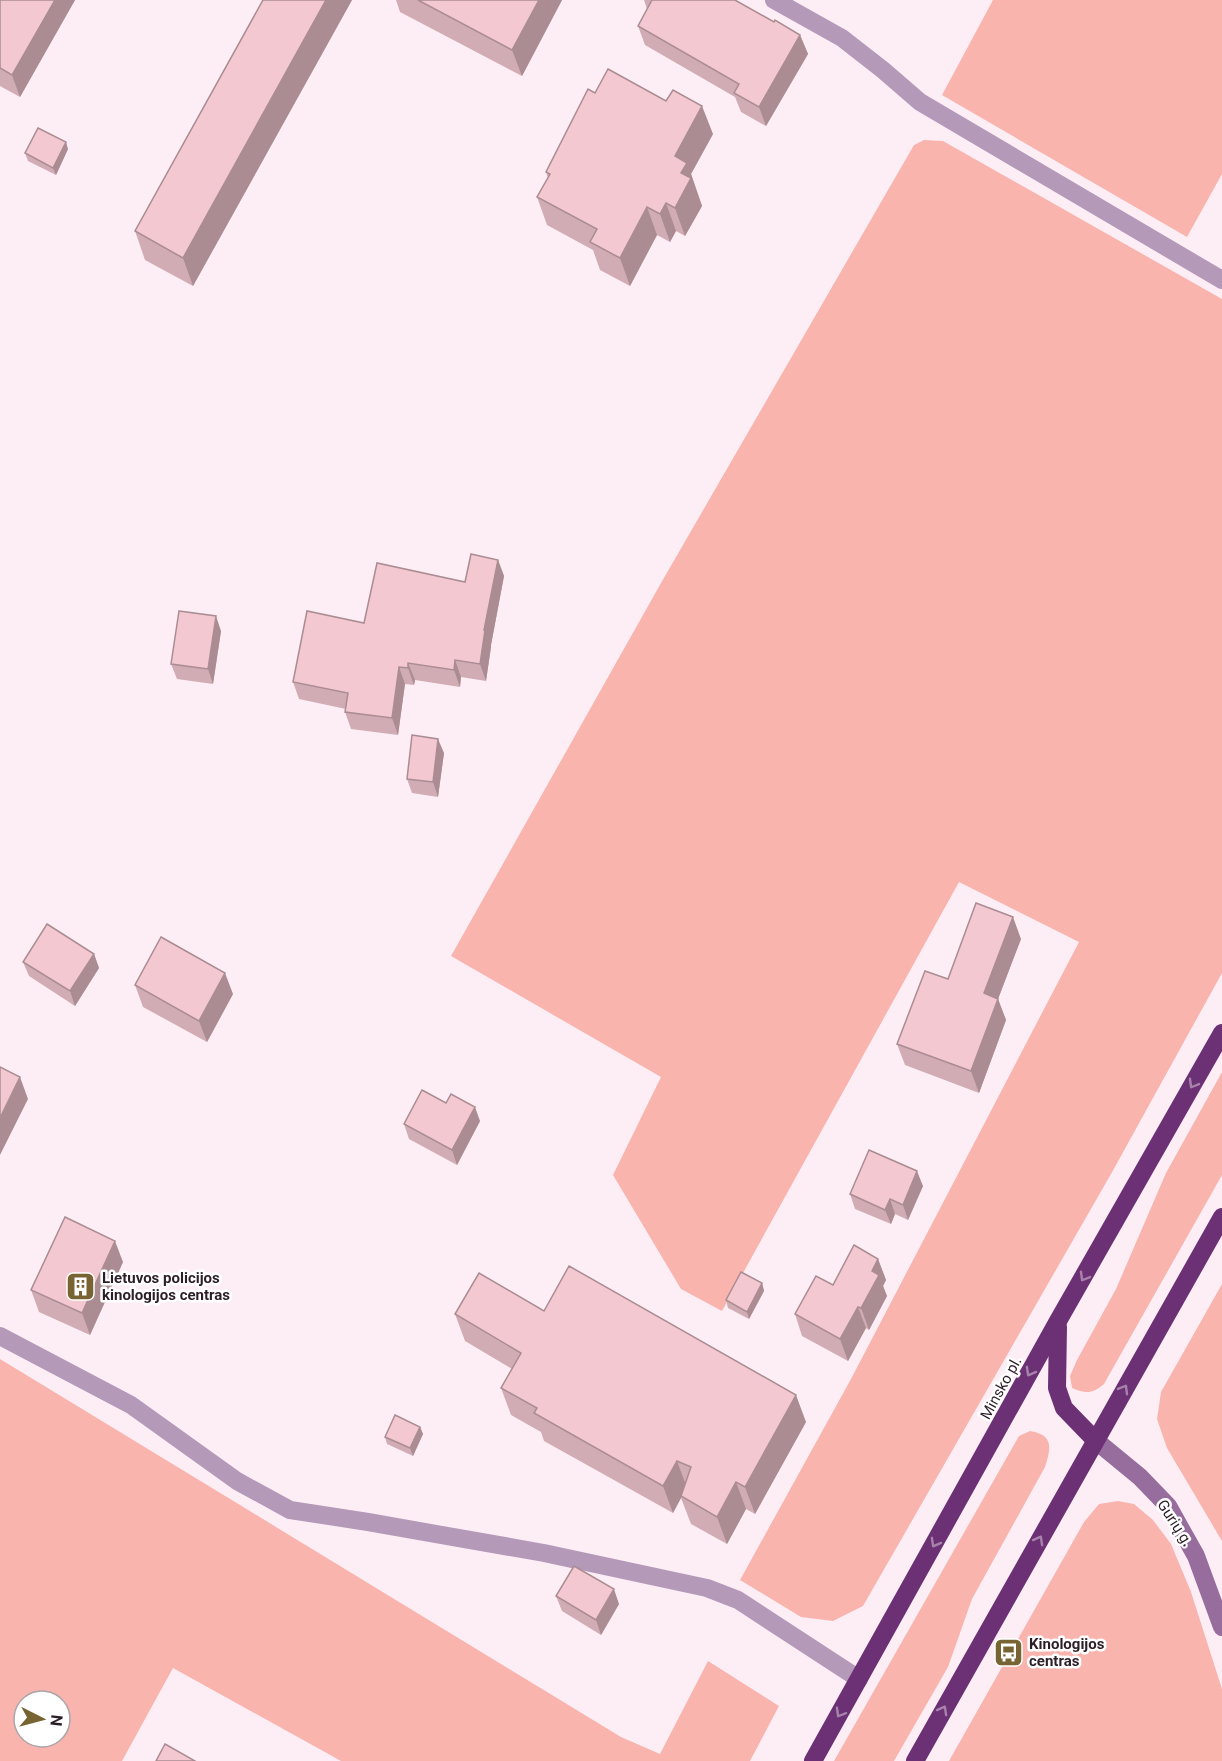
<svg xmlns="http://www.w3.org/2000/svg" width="1222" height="1761" viewBox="0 0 1222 1761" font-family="Roboto,sans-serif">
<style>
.green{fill:#f9b4ae;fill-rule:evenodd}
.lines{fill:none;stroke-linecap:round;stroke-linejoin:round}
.street{stroke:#b599b9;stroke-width:18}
.secondary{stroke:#966d9c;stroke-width:18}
.highway{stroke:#6c3174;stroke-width:18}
.wall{fill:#d1acb4}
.shaded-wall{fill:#aa8c92}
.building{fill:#f3c8d1;stroke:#aa8c92;stroke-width:1.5}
.oneway{stroke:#a783ac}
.labels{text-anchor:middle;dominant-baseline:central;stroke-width:5;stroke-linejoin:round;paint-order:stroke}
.poi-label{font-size:15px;font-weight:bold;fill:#2c1e26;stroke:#fff;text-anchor:start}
.street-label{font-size:15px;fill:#2c1e26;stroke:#fff}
</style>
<rect width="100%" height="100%" fill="#fdeef6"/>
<g class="green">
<polygon points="993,0 1222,0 1222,174 1187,237 942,95"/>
<polygon points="924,140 943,141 1222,299 1222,973 1111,1174 863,1606 833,1621 801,1617 740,1580 851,1379 1079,942 959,882 722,1311 681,1289 613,1175 661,1077 451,956 661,583 914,145"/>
<path d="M1222 1072V1175L1104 1384C1092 1394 1086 1394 1072 1388L1070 1376 1077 1360 1116 1289 1166 1173Z"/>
<polygon points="1222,1284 1222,1541 1167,1448 1157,1419 1161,1392"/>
<path d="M0 1359 621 1737 660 1754 708 1661 779 1706 750 1761H341L173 1668 122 1761H0ZM24 1701H60V1737H24Z"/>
<path d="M1030 1431C1054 1435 1051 1448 1045 1467L972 1599 948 1667 894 1761H834L1019 1436Z"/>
<polygon points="1118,1501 1134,1504 1153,1520 1171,1544 1191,1592 1222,1689 1222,1761 949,1761 1084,1522 1099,1504"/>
</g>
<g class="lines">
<g class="street">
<polyline points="774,0 842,38 883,70 920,102 1222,280"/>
<polyline points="0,1336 131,1405 237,1481 290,1510 368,1522 544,1553 707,1588 738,1600 859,1679"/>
</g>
<polyline class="secondary" points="1095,1440 1140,1477 1168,1506 1196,1556 1222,1627"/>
<g class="highway">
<polyline points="1058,1327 1057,1388 1064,1408 1095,1440"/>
<polyline points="813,1761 1058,1321 1222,1033"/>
<polyline points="915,1761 1222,1217"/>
</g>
</g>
<g class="wall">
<polygon points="0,0 75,0 20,97 0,86"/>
<polygon points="263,0 352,0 193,286 145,260 135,231"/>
<polygon points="396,0 562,0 522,76 400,12"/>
<polygon points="644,0 735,0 774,22 800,35 808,54 766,126 741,112 735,97 645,45 638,26 647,9"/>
<polygon points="595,93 666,101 713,134 691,174 702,206 685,236 676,231 670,242 657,235 630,286 600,270 593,250 547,225 537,197 548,178 546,172"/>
<polygon points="68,149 56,175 28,161 25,153"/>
<polygon points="498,560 504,576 491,645 491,647 486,681 461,677 460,687 415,680 414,685 405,684 398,735 351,729 345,712 346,709 299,699 293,682 364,623 465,582"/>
<polygon points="221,631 213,684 177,679 171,664"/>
<polygon points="444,753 438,797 412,793 407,779"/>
<polygon points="1021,939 998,999 1006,1020 979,1093 905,1065 897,1044 948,979"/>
<polygon points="94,954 99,968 75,1006 29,976 23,962"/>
<polygon points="135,985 233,994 207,1042 143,1007"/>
<polygon points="480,1121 457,1165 409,1139 404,1124"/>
<polygon points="923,1186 908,1220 895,1214 891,1224 855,1209 850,1194"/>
<polygon points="878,1259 886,1280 883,1286 887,1296 869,1330 866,1328 848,1361 802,1336 795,1314 833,1285"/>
<polygon points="123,1262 90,1335 39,1312 31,1290"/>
<polygon points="762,1283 764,1291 749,1319 728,1308 726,1300"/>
<polygon points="455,1314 806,1422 755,1514 746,1509 727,1544 691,1524 681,1498 673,1513 544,1441 541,1432 511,1415 501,1388 512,1369 465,1341"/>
<polygon points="420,1427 423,1434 413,1456 387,1444 385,1437"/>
<polygon points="556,1596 619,1604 601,1635 562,1611"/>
</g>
<g class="shaded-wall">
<polygon points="55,0 75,0 20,97 12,75"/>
<polygon points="326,0 352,0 193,286 183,258"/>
<polygon points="539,0 562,0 522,76 512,50"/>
<polygon points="800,35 808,54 766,126 759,107"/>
<polygon points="702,106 713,134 691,174 702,206 685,236 675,208 675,156"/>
<polygon points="66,142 68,149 56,175 53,168"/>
<polygon points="666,203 676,231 670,242 660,214"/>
<polygon points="647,207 657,235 630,286 620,258"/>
<polygon points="498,560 504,576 491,645 491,647 486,681 480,664 484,630"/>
<polygon points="216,616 221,631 213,684 208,669"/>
<polygon points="455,660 461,677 460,687 454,670"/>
<polygon points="408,663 415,680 414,685 408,668"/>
<polygon points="399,667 405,684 398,735 392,718"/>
<polygon points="438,739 444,753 438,797 433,782"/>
<polygon points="1013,917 1021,939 998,999 1006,1020 979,1093 971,1071 984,993"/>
<polygon points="94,954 99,968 75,1006 70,991"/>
<polygon points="225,973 233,994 207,1042 199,1021"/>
<polygon points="20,1077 28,1099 0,1155 0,1118"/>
<polygon points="475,1107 480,1121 457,1165 452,1150"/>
<polygon points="917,1171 923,1186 908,1220 903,1205"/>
<polygon points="890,1199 895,1214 891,1224 885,1210"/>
<polygon points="115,1241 123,1262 90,1335 82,1313"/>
<polygon points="878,1259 886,1280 883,1286 887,1296 869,1330 861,1308 872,1271"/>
<polygon points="762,1283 764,1291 749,1319 747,1312"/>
<polygon points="858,1307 866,1328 848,1361 840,1339"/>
<polygon points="796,1395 806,1422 755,1514 745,1487"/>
<polygon points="420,1427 423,1434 413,1456 410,1448"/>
<polygon points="677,1461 687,1488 681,1496 681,1498 673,1513 663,1486"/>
<polygon points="736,1482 746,1509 727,1544 717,1517"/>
<polygon points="614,1589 619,1604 601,1635 596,1620"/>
</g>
<g class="building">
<polygon points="0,0 55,0 12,75 0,68"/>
<polygon points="263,0 326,0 183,258 135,231"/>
<polygon points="418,0 539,0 512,50"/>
<polygon points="652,0 735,0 774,22 775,20 800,35 759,107 734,93 739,84 638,26"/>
<polygon points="608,69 666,101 673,90 702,106 675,156 687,163 681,173 691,178 675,208 666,203 660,214 647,207 620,258 590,242 597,229 537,197 550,174 546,172 588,89 595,93"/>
<polygon points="38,128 66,142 53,168 25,153"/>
<polygon points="471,554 498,560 484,630 485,630 480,664 455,660 454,670 408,663 408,668 399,667 392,718 345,712 348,693 293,682 307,611 364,623 377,563 465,582"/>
<polygon points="179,611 216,616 208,669 171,664"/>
<polygon points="412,735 438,739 433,782 407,779"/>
<polygon points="976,903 1013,917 984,993 998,999 971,1071 897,1044 925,971 948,979"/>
<polygon points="47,924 94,954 70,991 23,962"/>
<polygon points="161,937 225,973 199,1021 135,985"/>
<polygon points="0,1067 20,1077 0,1118"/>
<polygon points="422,1090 446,1103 451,1094 475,1107 452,1150 404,1124"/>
<polygon points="869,1150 917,1171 903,1205 890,1199 885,1210 850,1194"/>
<polygon points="65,1217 115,1241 82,1313 31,1290"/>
<polygon points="854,1245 878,1259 872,1271 879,1275 861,1308 858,1307 840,1339 795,1314 816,1276 833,1285"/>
<polygon points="569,1266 796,1395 745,1487 736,1482 717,1517 681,1496 691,1467 677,1461 663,1486 534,1413 537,1408 501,1388 521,1353 455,1314 479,1273 544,1311"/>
<polygon points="741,1272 762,1283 747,1312 726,1300"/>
<polygon points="395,1415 420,1427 410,1448 385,1437"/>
<polygon points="574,1566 614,1589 596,1620 556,1596"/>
<polygon points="165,1744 195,1761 156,1761"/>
</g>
<defs><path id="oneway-chevron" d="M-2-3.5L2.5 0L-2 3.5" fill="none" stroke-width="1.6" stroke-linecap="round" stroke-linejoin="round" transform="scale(1.5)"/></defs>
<g class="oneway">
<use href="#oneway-chevron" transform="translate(1193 1084) rotate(120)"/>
<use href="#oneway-chevron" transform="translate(1084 1277) rotate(120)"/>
<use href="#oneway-chevron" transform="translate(1030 1372) rotate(119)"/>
<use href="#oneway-chevron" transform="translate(1124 1389) rotate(-60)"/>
<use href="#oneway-chevron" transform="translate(1039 1540) rotate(-61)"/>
<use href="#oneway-chevron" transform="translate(935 1543) rotate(119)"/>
<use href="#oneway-chevron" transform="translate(943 1710) rotate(-61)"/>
<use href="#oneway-chevron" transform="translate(840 1713) rotate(120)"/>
</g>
<defs>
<symbol id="building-square" viewBox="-11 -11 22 22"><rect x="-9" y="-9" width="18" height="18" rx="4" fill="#776432" stroke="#fff"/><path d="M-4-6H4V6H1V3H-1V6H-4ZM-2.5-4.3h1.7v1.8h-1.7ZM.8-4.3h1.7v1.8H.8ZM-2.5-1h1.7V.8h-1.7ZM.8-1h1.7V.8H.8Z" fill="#fff"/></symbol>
<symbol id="bus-square" viewBox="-11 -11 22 22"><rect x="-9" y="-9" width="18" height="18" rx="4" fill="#776432" stroke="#fff"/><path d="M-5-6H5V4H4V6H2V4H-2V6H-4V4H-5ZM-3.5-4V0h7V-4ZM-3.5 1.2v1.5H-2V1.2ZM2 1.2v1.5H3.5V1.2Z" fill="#fff"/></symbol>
</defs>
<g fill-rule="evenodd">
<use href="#building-square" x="64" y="1270" width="33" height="33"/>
<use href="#bus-square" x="992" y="1636" width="33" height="33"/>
</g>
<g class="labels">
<g class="poi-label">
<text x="102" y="1278">Lietuvos policijos<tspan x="102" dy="17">kinologijos centras</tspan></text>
<text x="1029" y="1644">Kinologijos<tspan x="1029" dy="17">centras</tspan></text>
</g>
<g class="street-label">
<text transform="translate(1001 1388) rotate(-61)">Minsko pl.</text>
<text transform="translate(1175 1523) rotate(57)">Gurių g.</text>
</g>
</g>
<g transform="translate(42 1719) rotate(96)"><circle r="28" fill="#ffffff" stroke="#aba5a8" stroke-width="1.5"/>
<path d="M0-4.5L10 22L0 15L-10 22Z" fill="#776432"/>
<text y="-9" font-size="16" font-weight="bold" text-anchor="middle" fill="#2c1e26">N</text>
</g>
</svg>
